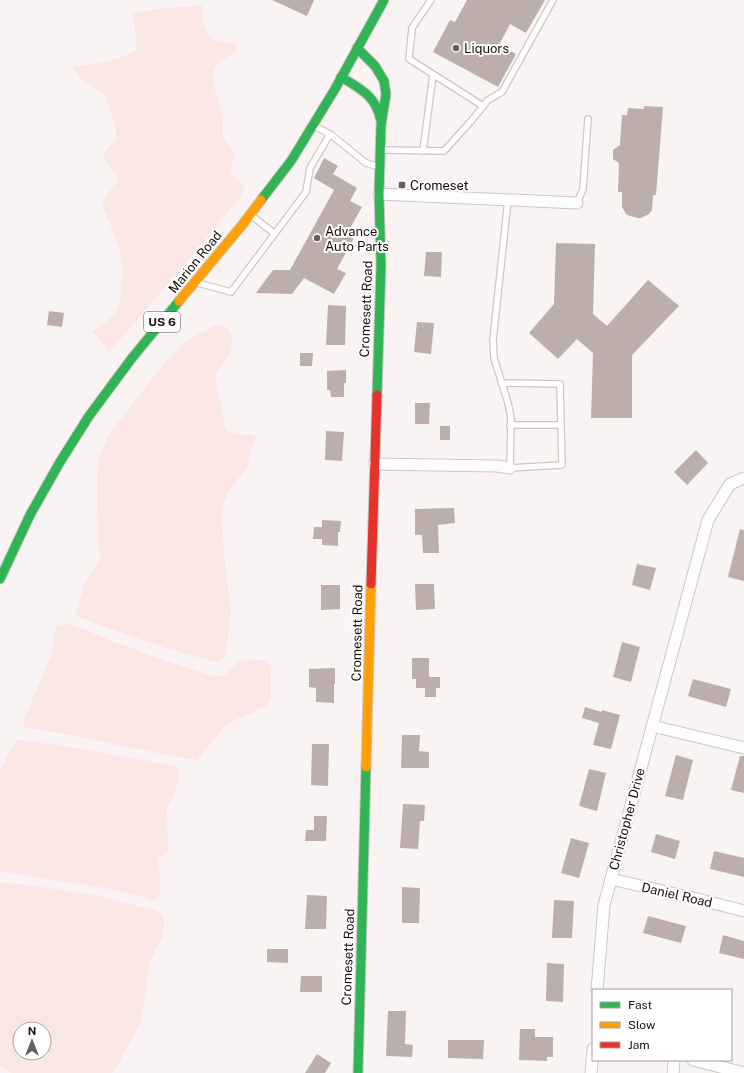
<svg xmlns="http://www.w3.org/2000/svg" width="744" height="1073" viewBox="0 0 744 1073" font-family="'Public Sans',sans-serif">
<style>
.green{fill:#fae7e3;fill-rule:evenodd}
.building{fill:#bcaeaa}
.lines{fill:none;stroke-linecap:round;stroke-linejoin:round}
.lane-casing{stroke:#cfc6c4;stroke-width:8}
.street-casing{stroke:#cfc6c4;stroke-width:13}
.fast-casing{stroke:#cfc6c4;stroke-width:11}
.slow-casing{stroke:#cfc6c4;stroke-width:11}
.jam-casing{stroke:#cfc6c4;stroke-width:11}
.lane{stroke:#fefdfd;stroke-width:5.5}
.street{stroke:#fefdfd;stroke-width:11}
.fast{stroke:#30b455;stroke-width:9}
.slow{stroke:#ff9f0a;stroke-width:9}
.jam{stroke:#e5322d;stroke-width:9}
.poi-dot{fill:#675d5b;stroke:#fff;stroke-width:1.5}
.labels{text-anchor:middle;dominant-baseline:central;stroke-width:4;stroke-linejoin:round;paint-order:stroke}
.shield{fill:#fff;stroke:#5d5553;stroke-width:1}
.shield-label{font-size:12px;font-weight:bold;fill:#180c09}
.poi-label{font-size:13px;fill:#180c09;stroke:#fff;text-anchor:start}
.street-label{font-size:13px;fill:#180c09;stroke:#fff}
</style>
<rect width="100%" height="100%" fill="#f9f4f3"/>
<g class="green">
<path d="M202 5C202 19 203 36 219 41 223 42 228 42 232 42L236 45 237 52 225 58 216 65 213 75 215 90 223 118V137L235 155 232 163 231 173 237 180 245 186 239 200 228 211 199 248 109 352 92 331 108 321 116 311 120 300 122 279V263L119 247 102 203 107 195 117 181V175L108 165 103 154 109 147 116 141V129L110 110 105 96 97 89 82 80 72 67C95 64 117 62 137 50L133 13 148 10Z"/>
<path d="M216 325 225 326 231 333 232 344 230 353 225 362 215 375 225 427C231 437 246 433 256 436L252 446 249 464 228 493 224 504 222 518 224 554 231 611 227 644 225 657 220 661 215 662C167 649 120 634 75 615L85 582 101 558 98 547 97 475 99 457 110 433 165 362 183 344 196 335Z"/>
<path d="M68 624 75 626 115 642 163 660 214 676H225C229 672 233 665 239 662 248 658 259 659 268 662L271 669V699L267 705 259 710 235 720 225 726 197 760 130 748 61 733 25 728 24 722 25 717 52 653 53 637 57 626Z"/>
<polygon points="17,740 30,741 87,750 108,754 150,761 178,767 179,775 174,797 167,806 168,851 165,854 158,857 158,865 160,873 160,896 156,900 150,900 139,896 116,890 0,871 0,771 10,750"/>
<path d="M0 882 29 885 98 896 155 910 162 915 164 920V926L162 938 150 961 145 998 140 1024 121 1059 112 1073H11L0 1065ZM20 1029H44V1053H20Z"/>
</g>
<g class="building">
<polygon points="272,0 314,0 307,16"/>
<polygon points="467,0 545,0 526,33 510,24 499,45 516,54 498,87 433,52 450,20 455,22"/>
<polygon points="644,106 663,107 656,195 653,195 652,210 649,214 641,218 638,218 630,216 626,214 622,207 622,192 618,192 619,163 613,159 613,150 620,145 622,115 627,115 628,108 644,109"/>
<polygon points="324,158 338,166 333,174 357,188 350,201 362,207 349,230 356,234 337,269 346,273 334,294 304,278 292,294 256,293 273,270 290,270 334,190 314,178"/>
<polygon points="556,243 595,244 593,314 607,326 648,280 679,306 632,355 632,418 591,418 593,353 577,339 558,359 529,333 554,304"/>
<polygon points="426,252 442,252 441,277 424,276"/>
<polygon points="328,305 346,306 345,345 326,345"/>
<polygon points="49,311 64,313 62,327 47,325"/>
<polygon points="417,322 434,323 431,354 414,352"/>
<polygon points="300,353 313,353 312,366 300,366"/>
<polygon points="346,370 346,383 344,383 344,397 331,397 330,390 327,390 327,371"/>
<polygon points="415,403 430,403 429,424 415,424"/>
<rect x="440" y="426" width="10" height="14"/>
<polygon points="326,431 344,432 342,461 325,460"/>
<polygon points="696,450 708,463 687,485 674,472"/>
<polygon points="454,508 455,523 438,525 439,553 423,553 422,535 415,535 415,509"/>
<polygon points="322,520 341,521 340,532 338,532 338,546 322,545 322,539 313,539 314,527 322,527"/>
<polygon points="740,529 744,530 744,581 728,577"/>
<polygon points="637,564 656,568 650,590 632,585"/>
<polygon points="415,584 434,584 435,609 416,610"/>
<polygon points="321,585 340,585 340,609 321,610"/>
<polygon points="622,642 640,647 631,682 613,677"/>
<polygon points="412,658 429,658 429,677 440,677 440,688 436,688 436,697 425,697 425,688 416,688 416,679 412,679"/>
<polygon points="335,668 335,684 334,684 334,703 316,702 316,688 309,687 309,669"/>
<polygon points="693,679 731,689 726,707 688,696"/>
<polygon points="585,707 602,712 602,710 620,715 611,749 593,745 599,723 582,718"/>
<polygon points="402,735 420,735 419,751 429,752 429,768 401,768"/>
<polygon points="312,744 329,744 328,786 311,785"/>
<polygon points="676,755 693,760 683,800 665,796"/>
<polygon points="740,756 744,756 744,793 731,790"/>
<polygon points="589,769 606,773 597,811 579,806"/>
<polygon points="403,804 425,805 424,821 420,821 418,849 400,848"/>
<polygon points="314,816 327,816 326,841 305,841 306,830 314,830"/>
<polygon points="656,834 680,841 675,859 651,852"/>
<polygon points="571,838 589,843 579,878 561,873"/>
<polygon points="714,851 744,858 744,877 710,869"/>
<polygon points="402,887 420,888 419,923 402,923"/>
<polygon points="307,895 327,896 326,929 305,929"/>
<polygon points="554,900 574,901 572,938 552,938"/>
<polygon points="648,916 686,926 681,943 643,933"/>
<polygon points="723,935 744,941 744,959 719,953"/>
<polygon points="267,949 288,949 288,963 267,962"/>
<polygon points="547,963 564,964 563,1002 546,1001"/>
<polygon points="301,976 322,976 322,992 300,992"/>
<polygon points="388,1011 406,1011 405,1044 413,1045 412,1057 386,1056"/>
<polygon points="520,1029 535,1029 535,1037 553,1037 553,1057 547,1057 547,1061 519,1060"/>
<polygon points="448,1040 484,1040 483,1059 448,1058"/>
<polygon points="317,1054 331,1063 325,1073 305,1073"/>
</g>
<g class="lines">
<defs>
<g id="lane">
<polyline points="431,0 412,28 409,59 483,106"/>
<polyline points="330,134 366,163 379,167"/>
<polyline points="382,150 444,151 472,120 488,100 502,92 553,0"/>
<polyline points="423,151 433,75"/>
<polyline points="577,203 583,189 588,119"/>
<polyline points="252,216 275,234"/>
<polyline points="198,283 231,292 306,192 310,168 330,134 316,127"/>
<polyline points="501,383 560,384 562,465 510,468 511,418 508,403 494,358 493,340 508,200"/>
<polyline points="510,425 561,425"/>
</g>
<g id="street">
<polyline points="379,194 577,203"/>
<polyline points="374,464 497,466 510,468"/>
<polyline points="652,726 744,748"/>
<polyline points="611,879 697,899 744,911"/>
<polyline points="597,990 604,905 708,520 730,484 744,478"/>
<polyline points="693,1060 744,1073"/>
<polyline points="591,1073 593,1049"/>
<polyline points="673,1073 674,1060"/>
</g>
<g id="fast">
<polyline points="357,48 375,66 384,81 386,94 381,125 379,194 381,265 377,395"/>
<path d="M341 77C361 89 376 96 381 121"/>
<polyline points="261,200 291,161 335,89 384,0"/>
<polyline points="0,579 30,515 60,462 89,416 132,358 179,301"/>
<polyline points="358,1073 366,767"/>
</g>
<g id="slow">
<polyline points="179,301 243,224 261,200"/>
<polyline points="366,767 371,584"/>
</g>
<polyline id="jam" points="371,584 377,395"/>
</defs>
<use href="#lane" class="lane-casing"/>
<use href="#street" class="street-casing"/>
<use href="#fast" class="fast-casing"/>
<use href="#slow" class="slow-casing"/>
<use href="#jam" class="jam-casing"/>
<use href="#lane" class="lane"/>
<use href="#street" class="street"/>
<use href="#fast" class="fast"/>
<use href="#slow" class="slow"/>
<use href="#jam" class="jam"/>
</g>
<g class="poi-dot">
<circle cx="456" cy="48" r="4"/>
<rect x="398" y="181" width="8" height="8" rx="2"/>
<circle cx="317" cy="238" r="4"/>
</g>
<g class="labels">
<rect class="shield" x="144" y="312" width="36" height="20" rx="3"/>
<g class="shield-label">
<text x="162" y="322">US 6</text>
</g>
<g class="poi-label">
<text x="464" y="48">Liquors</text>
<text x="410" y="185">Cromeset</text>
<text x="325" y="231">Advance<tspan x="325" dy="15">Auto Parts</tspan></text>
</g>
<g class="street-label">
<text transform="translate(195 262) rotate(-51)">Marion Road</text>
<text transform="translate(366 309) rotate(-88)">Cromesett Road</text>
<text transform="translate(357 633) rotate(-89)">Cromesett Road</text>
<text transform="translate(627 819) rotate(-75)">Christopher Drive</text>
<text transform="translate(677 895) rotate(13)">Daniel Road</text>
<text transform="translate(348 957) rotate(-88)">Cromesett Road</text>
</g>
</g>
<rect x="592" y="989" width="140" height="72" fill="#ffffff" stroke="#a39e9d"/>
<rect x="600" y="1002" width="20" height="6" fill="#30b455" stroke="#a39e9d"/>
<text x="628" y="1009" font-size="12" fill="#180c09">Fast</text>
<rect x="600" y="1022" width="20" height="6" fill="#ff9f0a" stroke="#a39e9d"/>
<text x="628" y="1029" font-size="12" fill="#180c09">Slow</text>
<rect x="600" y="1042" width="20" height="6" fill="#e5322d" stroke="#a39e9d"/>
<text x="628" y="1049" font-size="12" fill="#180c09">Jam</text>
<g transform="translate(32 1041)"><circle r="19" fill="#ffffff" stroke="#a39e9d"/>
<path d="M0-3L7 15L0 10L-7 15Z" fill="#675d5b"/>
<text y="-6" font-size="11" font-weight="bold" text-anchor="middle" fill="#180c09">N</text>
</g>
</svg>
